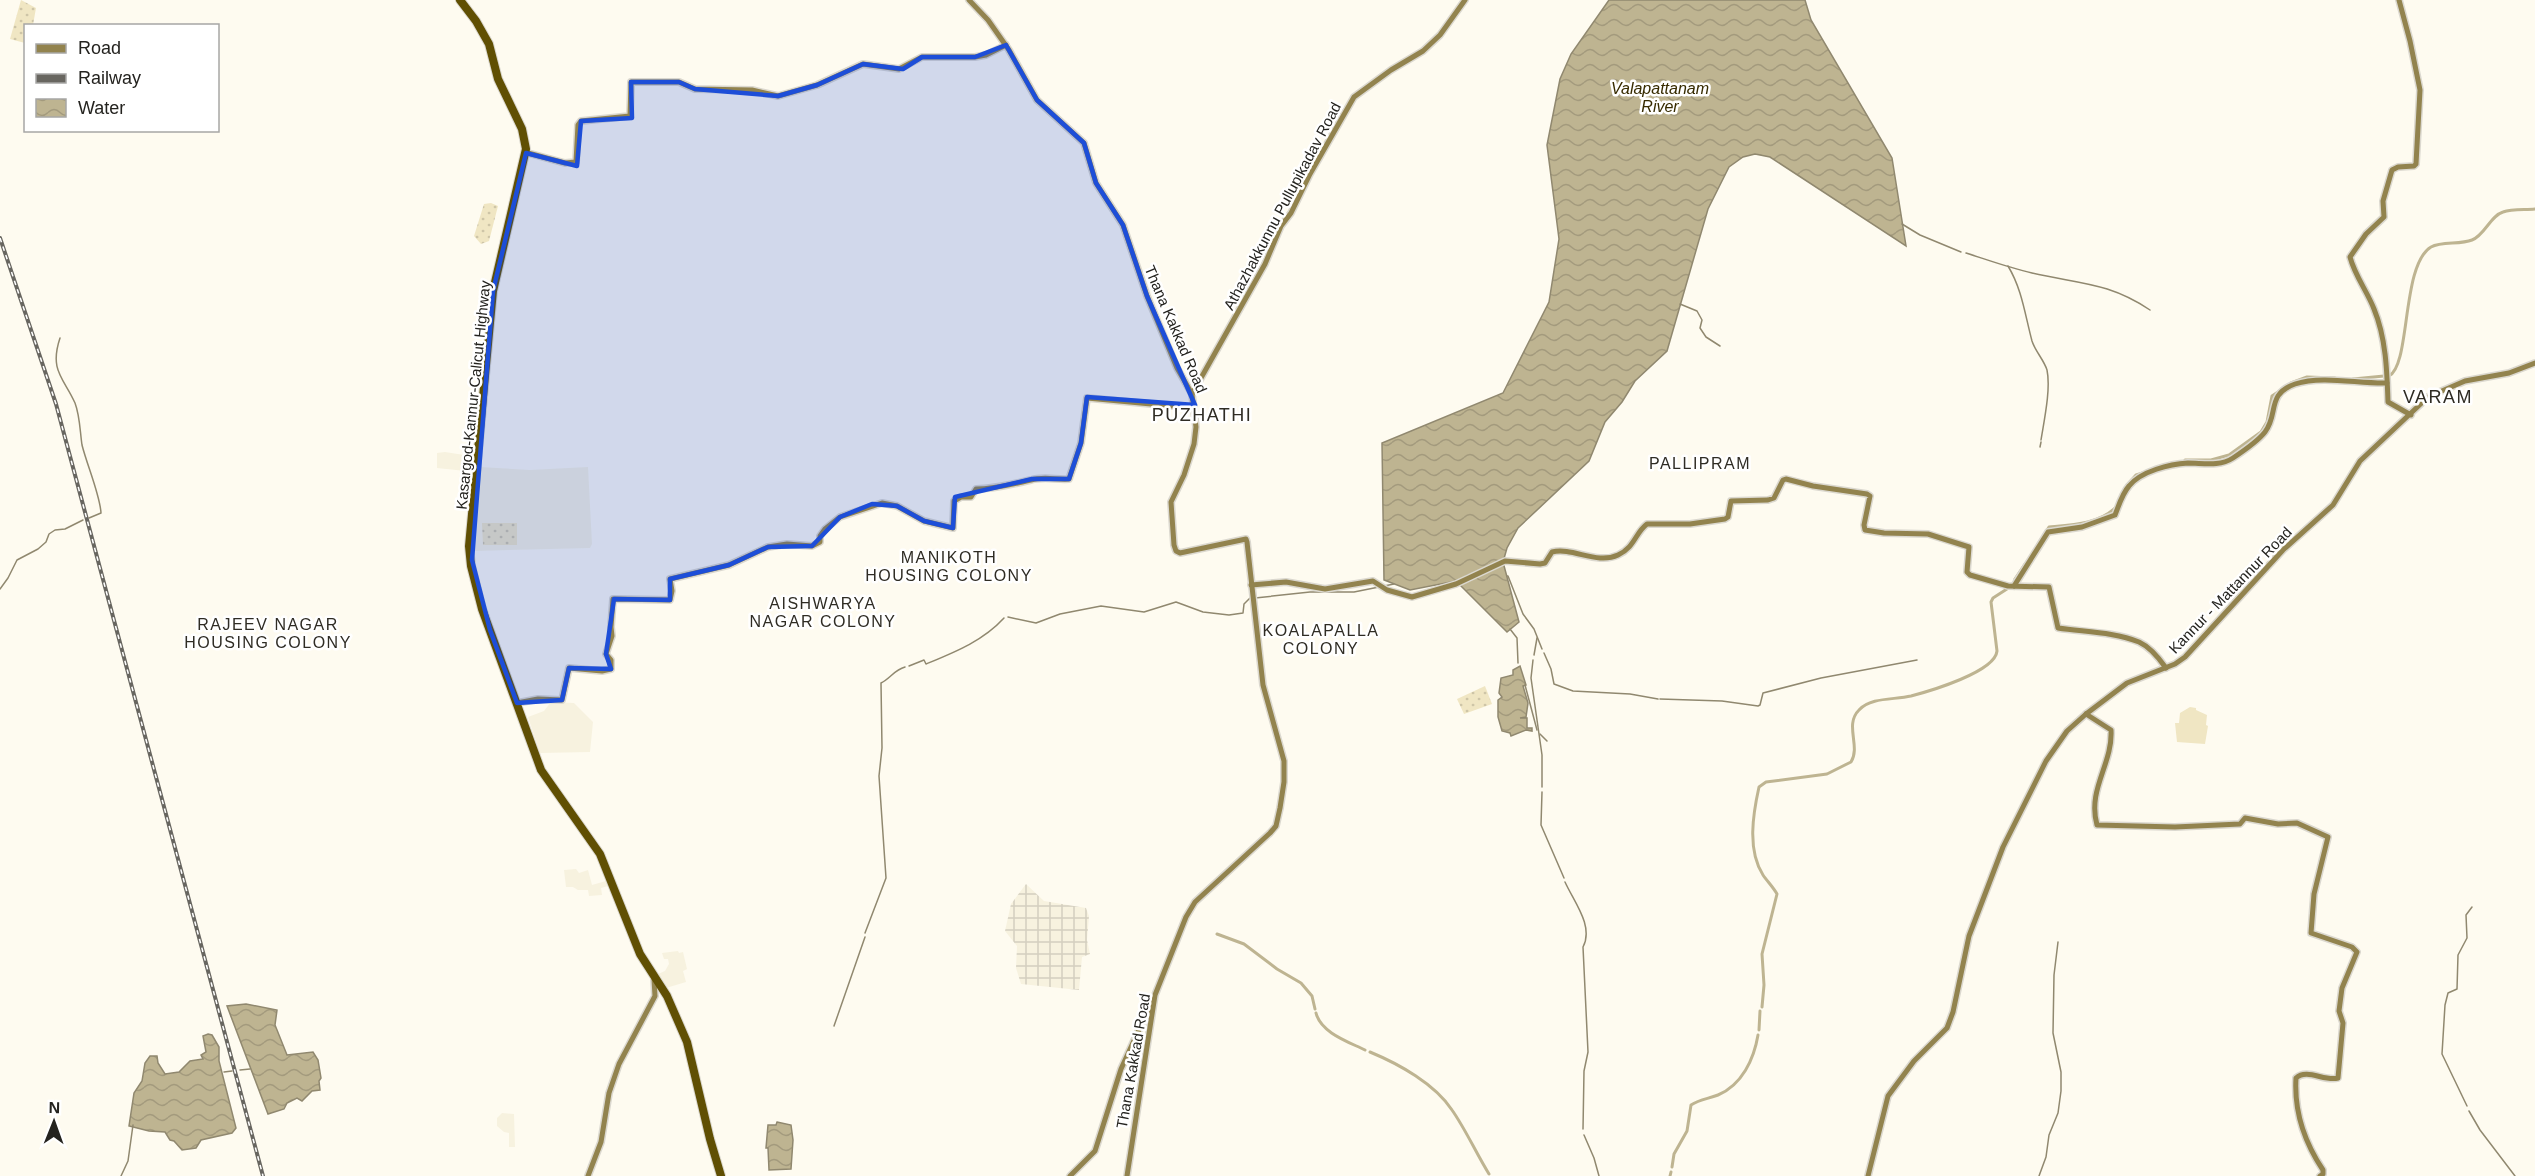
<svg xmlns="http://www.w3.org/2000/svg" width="2535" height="1176" viewBox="0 0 2535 1176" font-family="Arial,sans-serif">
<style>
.built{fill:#f7f2df}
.industrial{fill:url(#industrial-grid)}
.grass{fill:url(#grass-dots)}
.pitch{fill:#f0e6c3}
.water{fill:url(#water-waves);stroke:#90886f;stroke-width:1.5}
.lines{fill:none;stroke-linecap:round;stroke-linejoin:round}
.stream{stroke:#90886f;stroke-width:1.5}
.canal{stroke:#beb491;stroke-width:3}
.secondary-casing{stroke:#dbd8cf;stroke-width:8}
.highway-casing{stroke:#dbd8cf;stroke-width:10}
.secondary{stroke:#92834e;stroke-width:5}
.highway{stroke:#604f03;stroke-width:8}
.rail-casing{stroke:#686660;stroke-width:4}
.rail{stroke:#fff;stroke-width:1.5;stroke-dasharray:4.5;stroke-linecap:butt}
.marked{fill:#1d4ed8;fill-opacity:0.2;stroke:#1d4ed8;stroke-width:4.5;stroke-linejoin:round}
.labels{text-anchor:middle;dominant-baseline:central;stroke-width:5;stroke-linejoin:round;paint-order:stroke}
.street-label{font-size:15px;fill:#24231f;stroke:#fff}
.water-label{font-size:16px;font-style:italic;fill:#372b00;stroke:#fff}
.neighbourhood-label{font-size:16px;letter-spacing:1.5px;fill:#2f2c24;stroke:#fff}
.quarter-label{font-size:18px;letter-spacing:1.5px;fill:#2f2c24;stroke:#fff}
</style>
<defs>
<pattern id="industrial-grid" width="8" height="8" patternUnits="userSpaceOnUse" patternTransform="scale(1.5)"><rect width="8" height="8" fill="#f7f2df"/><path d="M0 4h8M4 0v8" fill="none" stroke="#d4cfbf"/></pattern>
<pattern id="grass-dots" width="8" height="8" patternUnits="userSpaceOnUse" patternTransform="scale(1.5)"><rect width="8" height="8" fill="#f0e6c3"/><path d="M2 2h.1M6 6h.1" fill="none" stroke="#cec5a7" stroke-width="1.8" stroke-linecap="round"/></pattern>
<pattern id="water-waves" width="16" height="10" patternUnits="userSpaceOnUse" patternTransform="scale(1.5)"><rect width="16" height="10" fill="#beb491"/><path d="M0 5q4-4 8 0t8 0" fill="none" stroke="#a39a7d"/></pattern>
</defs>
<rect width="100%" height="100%" fill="#fefbf0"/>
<g class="built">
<polygon points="445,452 477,457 475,472 437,468 437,453"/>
<polygon points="480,467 530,470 588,467 592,544 590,548 474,551"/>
<polygon points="551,702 574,703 593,722 590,752 540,753 528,717 544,711"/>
<polygon points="576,869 579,873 588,870 592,885 606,881 608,886 601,888 602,895 589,896 588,890 578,890 573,887 566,887 564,870"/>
<polygon points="678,951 679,953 683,952 687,969 683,971 686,982 666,988 658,974 665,971 669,964 668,959 664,959 662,953"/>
<polygon points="502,1113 514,1114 515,1147 509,1147 509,1133 504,1132 497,1126 497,1118"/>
</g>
<polygon class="industrial" points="1026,884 1044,901 1086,908 1089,916 1087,940 1090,954 1082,957 1079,990 1021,984 1016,968 1017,946 1005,931 1011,904"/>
<g class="grass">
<polygon points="21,0 36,8 33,25 26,26 25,43 10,39"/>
<polygon points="491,203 498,206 489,241 481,244 474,236 484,204"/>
<polygon points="482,523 517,523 517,545 483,545"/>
<polygon points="1485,686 1492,704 1464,714 1457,699"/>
</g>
<polygon class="pitch" points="2190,707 2196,708 2196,710 2207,715 2206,725 2208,726 2205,744 2177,742 2175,723 2179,723 2180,713"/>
<g class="water">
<polygon points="1609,0 1805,0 1811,20 1892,158 1906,246 1770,157 1755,154 1743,157 1729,167 1708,209 1667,351 1635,381 1622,402 1605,422 1589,461 1518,528 1507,548 1503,562 1519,622 1507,632 1456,581 1410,590 1384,580 1382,443 1503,393 1549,302 1559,239 1547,145 1560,79 1571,54"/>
<polygon points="1520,666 1526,685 1523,686 1528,703 1526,717 1520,718 1527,718 1527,728 1532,728 1532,731 1526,730 1511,736 1510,733 1502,731 1498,717 1498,700 1502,697 1499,693 1501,678 1513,675 1513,670"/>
<polygon points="246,1004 277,1010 275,1025 287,1055 313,1052 318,1060 321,1078 319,1081 320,1090 312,1091 302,1101 297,1098 287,1103 284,1109 268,1114 227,1006"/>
<polygon points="208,1034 212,1035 219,1047 219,1061 236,1128 232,1133 201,1140 196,1148 182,1150 174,1141 170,1140 165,1132 149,1131 129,1126 134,1093 142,1081 145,1063 150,1056 157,1056 158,1063 165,1074 179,1072 190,1061 203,1059 201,1055 206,1052 203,1036"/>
<polygon points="777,1122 791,1125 793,1140 791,1169 769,1170 768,1148 766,1148 768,1125 776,1125"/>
</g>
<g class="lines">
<g class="stream">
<polyline points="1902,224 1920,235 1961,252"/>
<path d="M1966 253C1988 260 2010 268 2032 273 2079 284 2108 282 2150 310"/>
<path d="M2008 266C2022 289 2025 315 2032 341 2035 351 2044 360 2047 370 2051 389 2044 421 2041 440"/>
<polyline points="1680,304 1697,311 1702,320 1700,328 1706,337 1720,346"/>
<path d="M60 338C49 371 64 378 75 403 80 416 80 432 82 445 87 465 100 495 101 513L89 518"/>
<polyline points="2040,447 2041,442"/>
<polyline points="1507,576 1508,576 1523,614 1534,629 1542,649"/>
<polyline points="1384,586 1394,584"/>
<polyline points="0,589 8,578 17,560 38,549 46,542 49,534 55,530 65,529 83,520"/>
<polyline points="1255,598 1310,592 1354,592 1379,587"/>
<polyline points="1008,617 1036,623 1060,614 1101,606 1144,612 1176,602 1203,612 1229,615 1243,613 1244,604 1250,598"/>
<polyline points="1510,629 1517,638 1518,663"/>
<polyline points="1544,653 1551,669 1554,684 1573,691 1630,694 1658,699"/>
<polyline points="1534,655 1537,638"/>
<polyline points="1533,660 1531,678 1542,755 1542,787"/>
<path d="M909 666 924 660 926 664C955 652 983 641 1004 618"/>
<polyline points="1525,685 1537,730"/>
<polyline points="1660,699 1722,701 1758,706 1760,705 1763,693 1821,678 1917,660"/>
<polyline points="1540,734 1547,741"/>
<polyline points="1542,792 1541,825 1564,878"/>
<path d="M1565 882C1574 902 1594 926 1583 947L1588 1052 1584 1071 1583 1129"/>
<path d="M865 933 886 878 879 776 882 748 881 683C891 678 894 670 905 667"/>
<polyline points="834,1026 865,937"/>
<polyline points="240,1070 250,1069"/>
<polyline points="224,1072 232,1071"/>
<polyline points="2467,1106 2442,1054 2445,1005 2448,993 2457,989 2458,955 2467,938 2466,915 2472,907"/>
<polyline points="2469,1111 2480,1130 2515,1176"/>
<polyline points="1584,1135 1594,1158 1599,1176"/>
<polyline points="121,1176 128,1161 133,1125"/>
<polyline points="2039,1176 2046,1157 2049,1135 2058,1113 2061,1091 2061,1072 2053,1033 2054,975 2058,942"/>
</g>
<g class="canal">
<path d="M2389 376C2411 365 2401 265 2431 247 2442 241 2460 245 2472 240 2485 235 2490 216 2503 212 2512 209 2525 210 2535 209"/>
<polyline points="2353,379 2384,376"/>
<polyline points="2291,383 2307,377 2335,378"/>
<polyline points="2185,460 2211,460 2229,455 2261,432 2267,422 2272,396 2281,390"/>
<polyline points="2127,485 2136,475 2146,472"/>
<path d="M2038 544 2049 527C2071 525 2100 524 2116 507"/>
<polyline points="2015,579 2025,564"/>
<polyline points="1217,934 1244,944 1277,969 1301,983 1312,996 1315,1009"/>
<path d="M1762 1007 1764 985 1762 954 1777 894C1773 887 1767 881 1763 875 1747 850 1753 814 1759 787L1766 782 1827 774 1851 762C1861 746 1844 725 1859 710 1871 697 1894 700 1911 696 1930 691 1995 672 1997 651L1991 602 1993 598 2010 587"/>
<path d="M1316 1013C1321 1033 1349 1042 1365 1050"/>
<polyline points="1759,1030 1760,1011"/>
<path d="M1370 1052C1399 1064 1435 1084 1452 1110 1466 1130 1476 1153 1489 1174"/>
<path d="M1672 1167 1674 1154 1687 1131 1691 1105C1700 1099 1708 1099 1718 1095 1742 1085 1754 1059 1758 1035"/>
<polyline points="1670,1176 1671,1172"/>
</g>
<defs>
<g id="secondary">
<polyline points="969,0 988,20 1009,50 1037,100 1084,143 1096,183 1123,225 1147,296 1177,368 1192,394 1196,427 1194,444 1184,475 1171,502 1174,545 1176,551 1180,553 1246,539 1247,542 1263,685 1284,761 1284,782 1280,808 1276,826 1270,833 1195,902 1186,917 1155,995 1127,1176"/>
<path d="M2399 0 2410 41 2420 90 2416 164 2414 166 2398 167 2392 170 2383 201 2384 217 2366 234 2350 257C2355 276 2367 291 2374 309 2386 338 2387 371 2388 402L2411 415"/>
<polyline points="528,153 565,163 576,162 578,125 581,121 630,116 631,82 679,82 695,89 752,90 778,96 817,85 863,64 899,69 922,57 975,57 986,55 1006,45"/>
<polyline points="1192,394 1265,264 1281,226 1291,213 1310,174 1354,97 1391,70 1423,51 1440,35 1465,0"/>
<path d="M1251 585 1286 582 1325 589 1373 581 1387 590 1412 597 1456 584 1505 561 1540 564 1545 563 1552 552C1573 547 1597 565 1618 555 1635 547 1635 533 1647 524H1690L1725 519 1728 517 1731 501 1768 500 1774 498 1783 480 1786 479 1813 486 1867 494 1870 496 1864 525 1865 530 1884 533 1928 534 1969 547 1967 572 1970 575 2008 586 2049 587 2058 628C2084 632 2114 632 2139 642 2150 647 2159 658 2166 668"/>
<path d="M2014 586 2048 532 2082 527 2115 515C2119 505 2122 494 2129 486 2141 471 2170 464 2188 463 2203 463 2219 467 2233 458 2242 452 2258 441 2265 432 2279 414 2266 394 2295 384 2323 375 2358 384 2387 383"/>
<path d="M517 703 538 699 562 700 569 668 602 671 611 669V660L606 654 612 636 611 627 613 599 670 600 672 591 670 579 729 565 768 547 787 544 812 546 820 542V536L825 529 840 517 882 503 897 506 924 521 953 528 954 501 961 497H971L976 489C995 489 1013 484 1031 480 1044 476 1056 480 1069 479L1081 443 1087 398 1194 408"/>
<path d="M2086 714 2111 730C2113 764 2087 789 2097 825L2175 827 2240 824 2245 818 2278 824 2297 823 2328 837 2314 894 2311 933 2352 947 2357 952 2342 988 2339 1011 2343 1023 2338 1078C2325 1082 2307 1068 2296 1078 2294 1111 2305 1143 2323 1170V1174L2320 1176"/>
<polyline points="588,1176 601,1142 609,1093 619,1064 655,996 654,979"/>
<polyline points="1070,1176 1095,1151 1121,1069 1153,999"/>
<polyline points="1868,1176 1888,1096 1914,1061 1947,1028 1953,1012 1969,936 2003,847 2046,761 2067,731 2086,714 2127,683 2175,664 2185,657 2283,550 2333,505 2360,461 2428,397 2465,381 2509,373 2535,363"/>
</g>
<polyline id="highway" points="460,0 476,21 489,44 498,79 522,129 526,149 493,291 469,546 471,566 482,609 541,770 600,854 640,954 667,996 687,1042 710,1139 721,1176"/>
</defs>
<use href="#secondary" class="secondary-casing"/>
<use href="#highway" class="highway-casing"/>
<use href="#secondary" class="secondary"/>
<use href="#highway" class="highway"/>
<defs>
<polyline id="rail" points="0,238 56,404 263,1176"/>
</defs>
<use href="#rail" class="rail-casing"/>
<use href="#rail" class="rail"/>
</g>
<path class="marked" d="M1006 45 1037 100 1084 143 1096 183 1123 225 1147 296 1195 405 1087 397 1081 443 1069 479H1032L955 497 953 528 924 521 897 506 872 504 840 517 812 546 768 547 729 565 670 579V600L614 599 606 654 611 669 569 668 562 700 517 703 490 630 472 560 493 291 526 153 577 166 581 121 632 118 631 82H679L695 89 778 96 817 85 863 64 903 69 922 57H975Z"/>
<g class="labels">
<g class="street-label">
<text transform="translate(1282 206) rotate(-62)">Athazhakkunnu Pullupikadav Road</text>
<text transform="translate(1176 329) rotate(67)">Thana Kakkad Road</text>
<text transform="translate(473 395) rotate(-84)">Kasargod-Kannur-Calicut Highway</text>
<text transform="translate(2230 590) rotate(-46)">Kannur - Mattannur Road</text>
<text transform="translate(1133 1061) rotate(-80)">Thana Kakkad Road</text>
</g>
<g class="water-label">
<text x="1660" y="88">Valapattanam<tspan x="1660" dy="18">River</tspan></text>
</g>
<g class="neighbourhood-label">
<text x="1700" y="463">PALLIPRAM</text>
<text x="949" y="557">MANIKOTH<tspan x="949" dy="18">HOUSING COLONY</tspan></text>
<text x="823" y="603">AISHWARYA<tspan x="823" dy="18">NAGAR COLONY</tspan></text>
<text x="268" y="624">RAJEEV NAGAR<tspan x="268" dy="18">HOUSING COLONY</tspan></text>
<text x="1321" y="630">KOALAPALLA<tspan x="1321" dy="18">COLONY</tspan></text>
</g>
<g class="quarter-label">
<text x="2438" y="397">VARAM</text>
<text x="1202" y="415">PUZHATHI</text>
</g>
</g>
<rect x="24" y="24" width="195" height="108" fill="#ffffff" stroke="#a7a7a5" stroke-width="1.5"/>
<rect x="36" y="44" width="30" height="9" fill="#92834e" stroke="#a7a7a5" stroke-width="1.5"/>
<text x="78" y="54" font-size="18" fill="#24231f">Road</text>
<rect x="36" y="74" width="30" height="9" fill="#686660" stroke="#a7a7a5" stroke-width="1.5"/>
<text x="78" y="84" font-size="18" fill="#24231f">Railway</text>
<rect x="36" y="99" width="30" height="18" fill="url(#water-waves)" stroke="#a7a7a5" stroke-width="1.5"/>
<text x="78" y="114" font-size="18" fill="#24231f">Water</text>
<g transform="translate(54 1122) rotate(1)" stroke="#ffffff" stroke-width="4.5" paint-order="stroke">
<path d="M0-4.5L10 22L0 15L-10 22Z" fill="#24231f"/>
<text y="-9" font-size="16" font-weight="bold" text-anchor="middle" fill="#24231f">N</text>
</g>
</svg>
